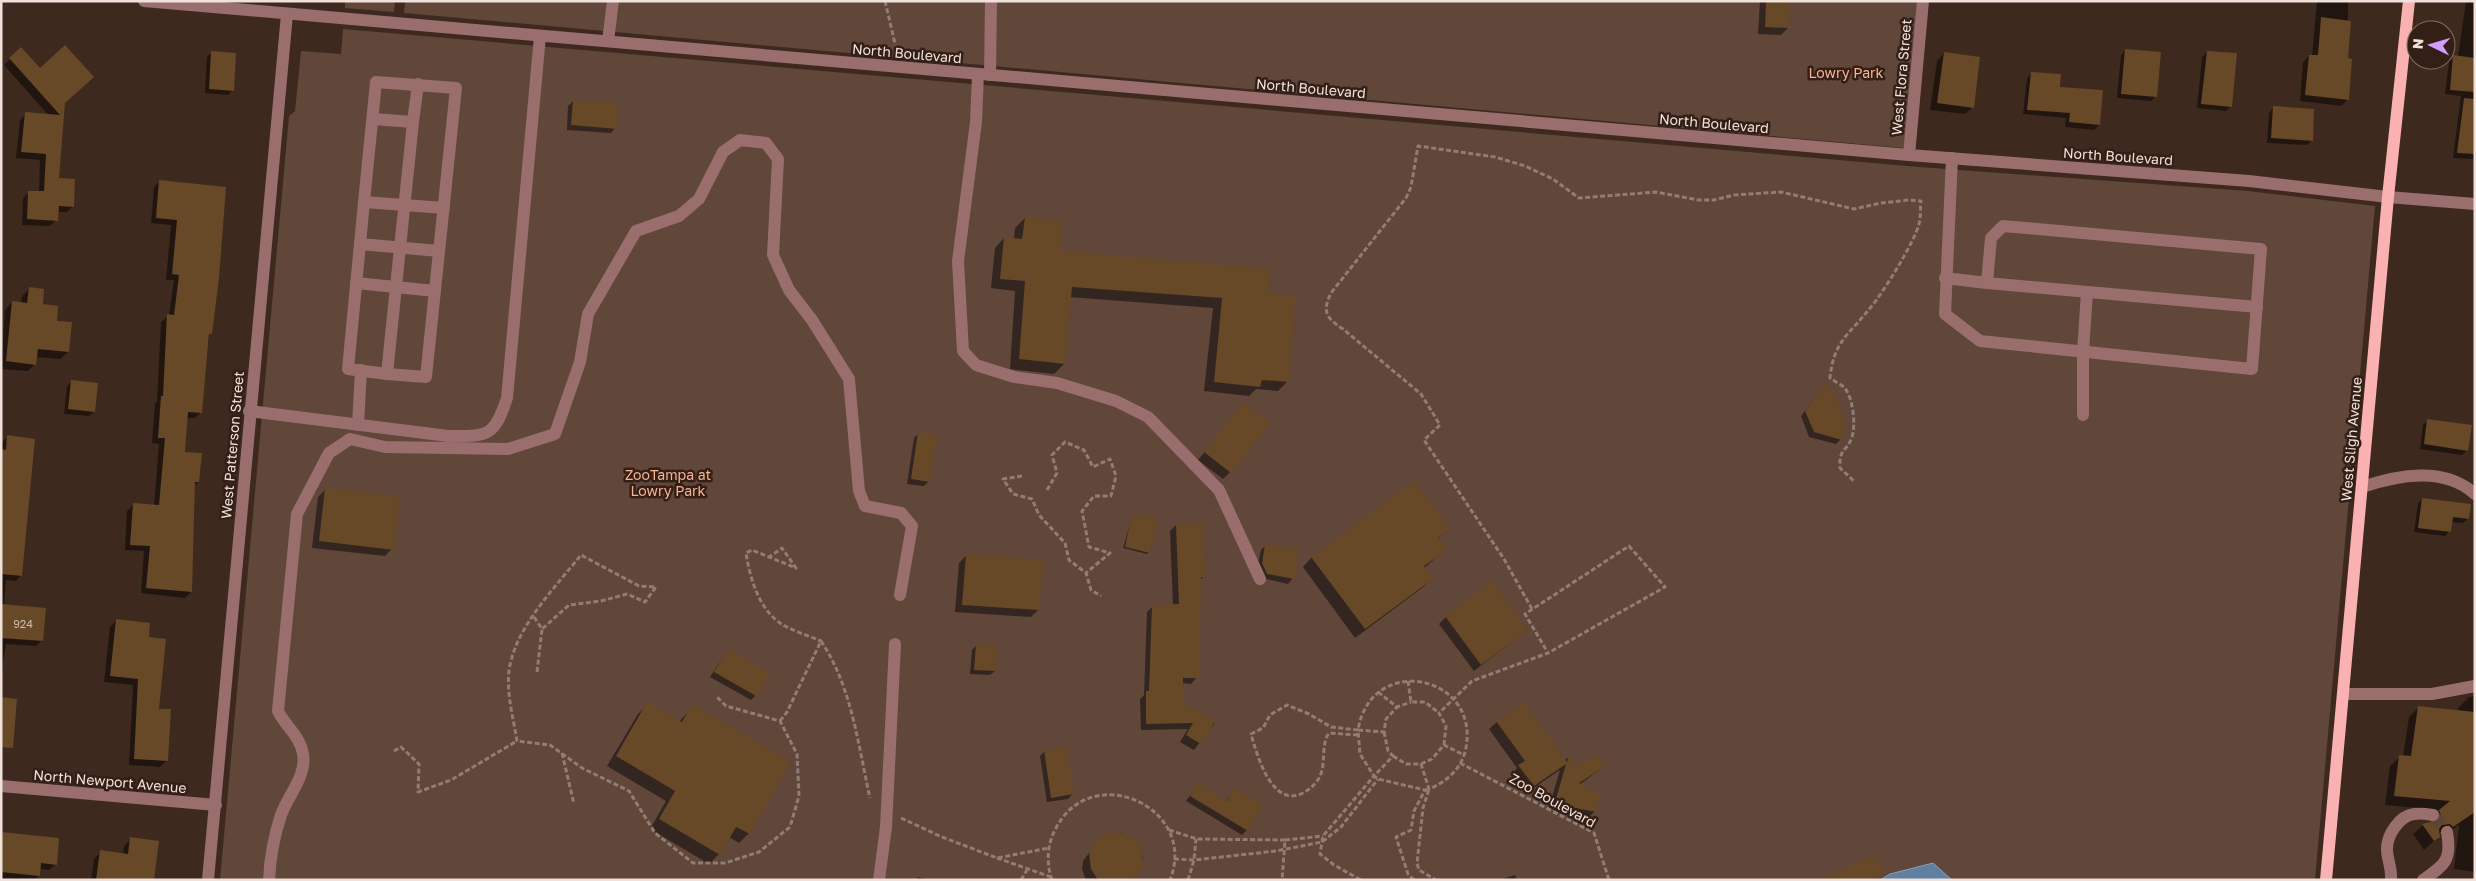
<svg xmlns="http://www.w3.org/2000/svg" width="2476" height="881" viewBox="0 0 2476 881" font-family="'Golos Text',sans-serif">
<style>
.green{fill:#61463a}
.water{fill:#5f80a1;stroke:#8a9db2}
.shadow{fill:#0007}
.building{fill:#674827}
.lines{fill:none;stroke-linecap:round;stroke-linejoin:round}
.minor-tunnel{stroke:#59453b;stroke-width:12;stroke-dasharray:12 6;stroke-linecap:butt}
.path{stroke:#907d75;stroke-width:3;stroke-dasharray:5 2.5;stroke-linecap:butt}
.minor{stroke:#996e6d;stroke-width:12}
.major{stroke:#f9b1b1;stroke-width:12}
.labels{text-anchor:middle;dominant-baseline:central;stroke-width:5;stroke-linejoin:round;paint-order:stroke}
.number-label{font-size:11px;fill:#cebbae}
.street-label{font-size:14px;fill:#f0e1db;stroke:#331f15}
.park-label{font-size:14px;fill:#f9b292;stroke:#331f15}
</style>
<rect width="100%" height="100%" fill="#3e291f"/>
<g class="green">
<polygon points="345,1 395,1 394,12 345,8"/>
<polygon points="405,1 1926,1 1915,149 404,13"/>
<polygon points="343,29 1919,167 2248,191 2375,206 2315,880 220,880 289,116 295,111 301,51 341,54"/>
</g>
<polygon class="water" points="1933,863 1952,880 1880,880 1890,874"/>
<g class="shadow">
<polygon points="1760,1 1789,1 1788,28 1781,35 1758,34"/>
<polygon points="2317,1 2348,1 2347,100 2341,106 2300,101 2303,62 2309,56 2312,56"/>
<polygon points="2466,1 2475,1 2475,159 2453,158 2461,96 2445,94 2449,61 2454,57 2458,57"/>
<polygon points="21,49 64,103 57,179 73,206 67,212 57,212 56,220 50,226 22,225 23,198 29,192 39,192 40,160 16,158 20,120 26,114 49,116 4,65"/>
<polygon points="2125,51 2156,96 2151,101 2117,98 2121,55"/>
<polygon points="212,52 233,90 228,95 205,93 207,57"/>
<polygon points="2207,52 2231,106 2226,111 2197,108 2202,57"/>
<polygon points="1944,53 1973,107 1965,114 1930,110 1937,61"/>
<polygon points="2032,73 2059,88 2101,92 2099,125 2094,130 2065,127 2066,118 2023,114 2027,78"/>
<polygon points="573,101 615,128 611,133 567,130 568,106"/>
<polygon points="2273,108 2312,140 2307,145 2267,143 2269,113"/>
<polygon points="160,181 225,188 201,412 195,418 186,418 184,453 198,482 194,486 191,592 185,598 141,593 144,551 125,550 127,511 133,505 154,506 159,444 152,443 155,403 157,401 161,322 169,316 174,280 166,280 171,225 151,223 154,187"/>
<polygon points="1025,218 1058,252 1267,294 1288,381 1278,391 1256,389 1249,396 1204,391 1213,308 1069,297 1064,364 1054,374 1010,369 1015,291 991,288 995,248 1004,238 1014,239 1015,228"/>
<polygon points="29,289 55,322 68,352 60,359 36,357 35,364 28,371 1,369 5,310 12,302 21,303 22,296"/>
<polygon points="72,381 94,412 89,416 64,414 67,386"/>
<polygon points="1821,391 1841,439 1836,444 1809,437 1801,416"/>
<polygon points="1243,405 1230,472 1223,479 1198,460"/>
<polygon points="2428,420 2467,450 2462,455 2420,449 2423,425"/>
<polygon points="919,433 929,481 924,486 907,484 914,438"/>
<polygon points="8,437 21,575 16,581 6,580 4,606 42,640 36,646 6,644 1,676 1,451 2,442"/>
<polygon points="325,490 392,549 385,556 312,548 318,497"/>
<polygon points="2422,499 2468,519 2463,523 2451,522 2450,531 2445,536 2414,532 2418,504"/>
<polygon points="1133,514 1149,552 1147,554 1123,548"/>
<polygon points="1176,525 1204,576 1199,581 1197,677 1191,684 1182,683 1182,704 1215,723 1194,750 1180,742 1188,729 1141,730 1140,699 1144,695 1147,612 1153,606 1173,606 1170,531"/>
<polygon points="1448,529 1438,539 1445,550 1424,568 1432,579 1422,588 1355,638 1303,567 1312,557"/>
<polygon points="1266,545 1298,551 1292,579 1288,584 1262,578 1257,568 1261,550"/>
<polygon points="966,556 1038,610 1031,617 955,612 959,563"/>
<polygon points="1446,617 1527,630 1474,671 1439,624"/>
<polygon points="116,621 148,638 167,760 160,767 129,765 133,685 104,682 110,627"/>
<polygon points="977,645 995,671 990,675 970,674 972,650"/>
<polygon points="728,650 755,696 751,700 710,677"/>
<polygon points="2475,696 2475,872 2454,869 2459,825 2443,836 2438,833 2438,837 2424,850 2413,834 2423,825 2431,823 2430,821 2440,810 2385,805 2390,766 2400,757 2403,757 2409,717 2418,708 2458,711 2459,707 2469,697"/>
<polygon points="648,704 679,722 693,706 790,762 749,833 739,843 729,837 719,854 709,864 650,829 666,801 607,766 638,714"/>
<polygon points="1497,722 1564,761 1569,757 1576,769 1603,767 1579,785 1595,811 1588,818 1562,814 1549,807 1560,770 1526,793 1512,774 1517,768 1489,729"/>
<polygon points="1045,751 1072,794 1068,799 1047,802 1040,756"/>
<polygon points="1198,785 1226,801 1235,789 1247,830 1242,835 1186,801"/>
<polygon points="1,833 56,864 49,870 40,869 39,875 35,880 1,878"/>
<polygon points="1113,833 1121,833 1136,842 1143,857 1142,865 1132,880 1086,880 1082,869 1083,861 1099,840"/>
<polygon points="131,839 153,880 91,880 94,859 101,852 123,855 124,846"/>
<polygon points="1515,875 1517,880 1499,880"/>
<polygon points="918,877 929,880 916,880"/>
</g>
<g class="building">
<polygon points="1766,1 1790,1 1789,28 1765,27"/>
<polygon points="2321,17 2351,21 2348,58 2352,59 2349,100 2305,95 2309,55 2318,55"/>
<polygon points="65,45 94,77 65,103 59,178 75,179 74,207 59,206 58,221 27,219 28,191 44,191 46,154 21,152 25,112 60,115 9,58 21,47 40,68"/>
<polygon points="2125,49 2161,52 2157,97 2121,94"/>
<polygon points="211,51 236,53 234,91 209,89"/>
<polygon points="2207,51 2237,53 2232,107 2201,104"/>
<polygon points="1944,52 1980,57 1974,108 1937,103"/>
<polygon points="2453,55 2475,58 2475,92 2450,90"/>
<polygon points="2031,72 2061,74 2060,87 2103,90 2100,125 2069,122 2070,113 2027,110"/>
<polygon points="2464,98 2475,99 2475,154 2457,153"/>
<polygon points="573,100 618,103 617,129 571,125"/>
<polygon points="2273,106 2314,109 2313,141 2271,138"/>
<polygon points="159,180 226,187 219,278 212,334 209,334 202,413 188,412 185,452 202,453 199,482 195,482 192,592 146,588 150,546 130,545 133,503 159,505 165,438 158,438 161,396 163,396 167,314 174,315 179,275 172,274 177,220 156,218"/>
<polygon points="1025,217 1062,221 1060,251 1270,269 1269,293 1295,296 1289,382 1262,380 1260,387 1214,382 1222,298 1072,287 1065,364 1019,359 1025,281 1000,279 1004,237 1022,239"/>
<polygon points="29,287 44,289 43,304 58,306 57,321 72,322 69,352 38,349 36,365 6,361 12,301 27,303"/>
<polygon points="71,380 98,383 95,412 68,409"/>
<polygon points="1826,384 1836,399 1843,416 1845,428 1842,440 1814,432 1805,411"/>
<polygon points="1243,403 1270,424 1231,473 1204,452"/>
<polygon points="2427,419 2472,425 2468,451 2424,444"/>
<polygon points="918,432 937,435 930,482 911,479"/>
<polygon points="7,435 35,439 22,576 1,574 1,449 6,450"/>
<polygon points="1414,481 1450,529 1438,538 1447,550 1424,566 1433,579 1365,629 1311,557"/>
<polygon points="325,488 400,497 394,550 319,541"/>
<polygon points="2422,498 2471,504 2469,519 2453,517 2451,532 2418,528"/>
<polygon points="1132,513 1158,519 1150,553 1125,547"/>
<polygon points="1203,523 1205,577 1201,577 1199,678 1183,678 1183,703 1217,722 1214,723 1201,744 1186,735 1193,723 1146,724 1146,691 1149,691 1152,605 1179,604 1176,524"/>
<polygon points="1265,544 1299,550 1294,579 1267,574 1262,563"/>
<polygon points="966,554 1043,560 1039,610 962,605"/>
<polygon points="1492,581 1528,630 1481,665 1445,616"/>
<polygon points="1,604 46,608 43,641 1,638"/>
<polygon points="116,619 150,623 149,637 166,639 159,709 171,709 168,761 134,759 138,679 110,676"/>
<polygon points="976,644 998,645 996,671 974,670"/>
<polygon points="728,649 770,673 756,696 714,672"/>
<polygon points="1,697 17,699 13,748 1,747"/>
<polygon points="647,702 682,722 692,704 791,762 750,834 736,827 720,855 659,819 675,791 616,756"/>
<polygon points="1524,702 1567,762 1569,755 1576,767 1596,754 1604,767 1579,783 1601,795 1596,812 1570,807 1556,799 1566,764 1534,786 1518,765 1525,761 1496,721"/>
<polygon points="2418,706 2475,712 2475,812 2453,827 2450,824 2442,825 2439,829 2440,837 2434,841 2422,824 2439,820 2441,816 2439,810 2450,801 2394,796 2399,755 2411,756"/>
<polygon points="1067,747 1074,794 1051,798 1044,750"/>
<polygon points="1198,783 1227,801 1234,788 1263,805 1248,831 1190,796"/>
<polygon points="1,832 59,838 57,865 41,863 40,876 1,872"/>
<polygon points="1113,832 1130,835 1142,848 1143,866 1134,880 1098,880 1091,869 1089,853 1093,845 1098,838"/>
<polygon points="130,837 159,841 154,880 96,880 100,850 128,854"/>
<polygon points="1875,855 1883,874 1870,880 1817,880"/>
</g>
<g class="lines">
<polyline class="minor-tunnel" points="2433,815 2447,832"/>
<g class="path">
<polyline points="885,1 897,52"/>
<polyline points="1022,476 1003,479 1013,494 1032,499 1039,515 1065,543 1069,560 1086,573 1091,590 1101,596"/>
<polyline points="1047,490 1057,473 1052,455 1065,442 1084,450 1093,467 1110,459 1116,476 1111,496 1094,496 1082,511 1089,547 1110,553 1086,573"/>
<path d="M768 558 782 548 796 568 752 550 746 553C750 579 760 613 785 626 796 632 809 636 821 641"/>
<path d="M1532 609 1504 559 1424 440 1440 425 1421 394 1343 329C1326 318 1322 312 1331 293L1406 198 1411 187 1418 146 1495 157 1525 166 1553 179 1579 198 1656 192 1698 200H1714L1734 195 1781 192 1854 209 1881 203 1909 200 1921 201C1920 209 1921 217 1919 224 1914 243 1884 291 1871 307 1849 335 1834 340 1830 378 1834 381 1840 384 1844 387 1853 397 1856 424 1852 437 1847 452 1839 447 1840 468L1855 482"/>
<path d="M534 617 542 629 569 605 601 601 627 594 645 602 656 587 639 586 581 555C557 585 520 623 511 661 504 685 513 716 517 741L550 745 582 768 629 791 655 833 693 863H725L759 852 790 827 799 796 797 754 780 721 726 706 716 696"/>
<polyline points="537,672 542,629"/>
<polyline points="1408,681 1411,702 1425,702 1439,713"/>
<polyline points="1378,692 1397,707 1411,702"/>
<path d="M780 721 787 712 821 641C852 687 858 745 870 798"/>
<polyline points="1384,732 1388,751 1393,756 1374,776 1378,779 1425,790 1429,789 1423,808 1417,863 1419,870 1436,880"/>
<path d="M1358 735 1329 733C1320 745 1327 764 1319 778 1315 785 1310 789 1303 793 1272 809 1257 755 1251 734L1263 728 1270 715 1287 705 1309 714 1331 727 1358 730 1360 754 1374 776 1323 836 1320 854 1334 865 1361 880"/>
<polyline points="1444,745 1446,726 1439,713 1472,681 1548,653 1665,587 1629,546 1525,614 1548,653"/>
<polyline points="394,751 401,747 419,764 418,792 451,780 517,741"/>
<polyline points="562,753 574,804"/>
<path d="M1393 756 1406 764H1421L1429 789C1446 782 1460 770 1465 752 1484 675 1371 651 1358 730L1384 732 1386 719 1397 707"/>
<polyline points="1460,763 1594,833 1609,880"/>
<polyline points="1421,764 1432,759 1444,745 1464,755"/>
<polyline points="901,818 942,837 997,858 1049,848"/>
<polyline points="1169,830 1197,839 1285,840 1282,880"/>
<polyline points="1285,840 1323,836"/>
<polyline points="997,858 1051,877"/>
<polyline points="1174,859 1194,860 1276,851 1322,842 1341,827 1378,779"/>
<polyline points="1021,880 1027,870"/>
<path d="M1052 880C1046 863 1047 844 1056 828 1092 759 1199 808 1170 880"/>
<polyline points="1188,880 1194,860 1196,839"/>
<polyline points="1414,880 1408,874 1396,837 1411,830 1414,811 1425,790"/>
</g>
<g class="minor">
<polyline points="144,1 1909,155 2249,181 2388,197 2475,204"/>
<polyline points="608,41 613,1"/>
<polyline points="978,74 976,122 958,261 963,351 976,365 1014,377 1057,383 1116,401 1148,417 1219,490 1260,579"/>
<polyline points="990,75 991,1"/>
<polyline points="413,122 418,84"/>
<polyline points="1909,155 1923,1"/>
<polyline points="364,202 376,82 456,88 426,377 387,374 413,122 373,119"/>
<polyline points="360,244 364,202 444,208"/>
<polyline points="1945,278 1987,283 1991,238 2003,226 2261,249 2252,369 1980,341 1945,314 1952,158"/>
<polyline points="356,283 435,291"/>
<polyline points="1987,283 2257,307"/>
<polyline points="387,374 348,369 360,244 439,251"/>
<path d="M249 411 448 436C487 436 494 438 507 398L540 36"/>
<polyline points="2083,415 2083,352 2087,292"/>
<polyline points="358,425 361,370"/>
<path d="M2362 487C2398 475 2444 466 2475 494"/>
<polyline points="2343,694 2432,694 2475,686"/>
<polyline points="1,786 216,805"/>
<polyline points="208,880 287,14"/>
<path d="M269 880C270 858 274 836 281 815 288 795 307 776 303 754 300 736 286 727 278 711L297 514 329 453 350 439 385 447 508 449 555 434 580 362 588 314 636 231 679 216 699 199 723 152 740 140 766 143 778 159 773 255 789 290 812 320 849 379 859 491 865 506 901 513 912 526 900 595"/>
<polyline points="879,880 886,827 895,644"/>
<path d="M2391 880C2392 867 2387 860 2387 849 2387 835 2399 816 2414 814 2420 813 2427 814 2433 815"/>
<path d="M2423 880C2445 865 2452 860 2447 832"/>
</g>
<polyline class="major" points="2326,880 2388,197 2409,1"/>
</g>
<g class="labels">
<g class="number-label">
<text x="23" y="623">924</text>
</g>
<g class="street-label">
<text transform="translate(907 53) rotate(5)">North Boulevard</text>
<text transform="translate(1901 77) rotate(-85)">West Flora Street</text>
<text transform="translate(1311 88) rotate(5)">North Boulevard</text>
<text transform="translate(1714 123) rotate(5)">North Boulevard</text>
<text transform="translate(2118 156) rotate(4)">North Boulevard</text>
<text transform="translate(2351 439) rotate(-85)">West Sligh Avenue</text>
<text transform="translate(232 445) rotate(-85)">West Patterson Street</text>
<text transform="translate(110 781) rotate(5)">North Newport Avenue</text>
<text transform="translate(1553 800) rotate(29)">Zoo Boulevard</text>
</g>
<g class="park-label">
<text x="1846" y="72">Lowry Park</text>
<text x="668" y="474">ZooTampa at<tspan x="668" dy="16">Lowry Park</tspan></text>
</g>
</g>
<rect width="2476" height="881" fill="none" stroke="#f0e1db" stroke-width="5"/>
<g transform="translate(2431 45) rotate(275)"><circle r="24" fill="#331f15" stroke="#7f6d64"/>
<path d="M0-4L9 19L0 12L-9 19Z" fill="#d29dfd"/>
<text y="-8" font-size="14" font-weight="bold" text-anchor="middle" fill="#f0e1db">N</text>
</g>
</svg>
